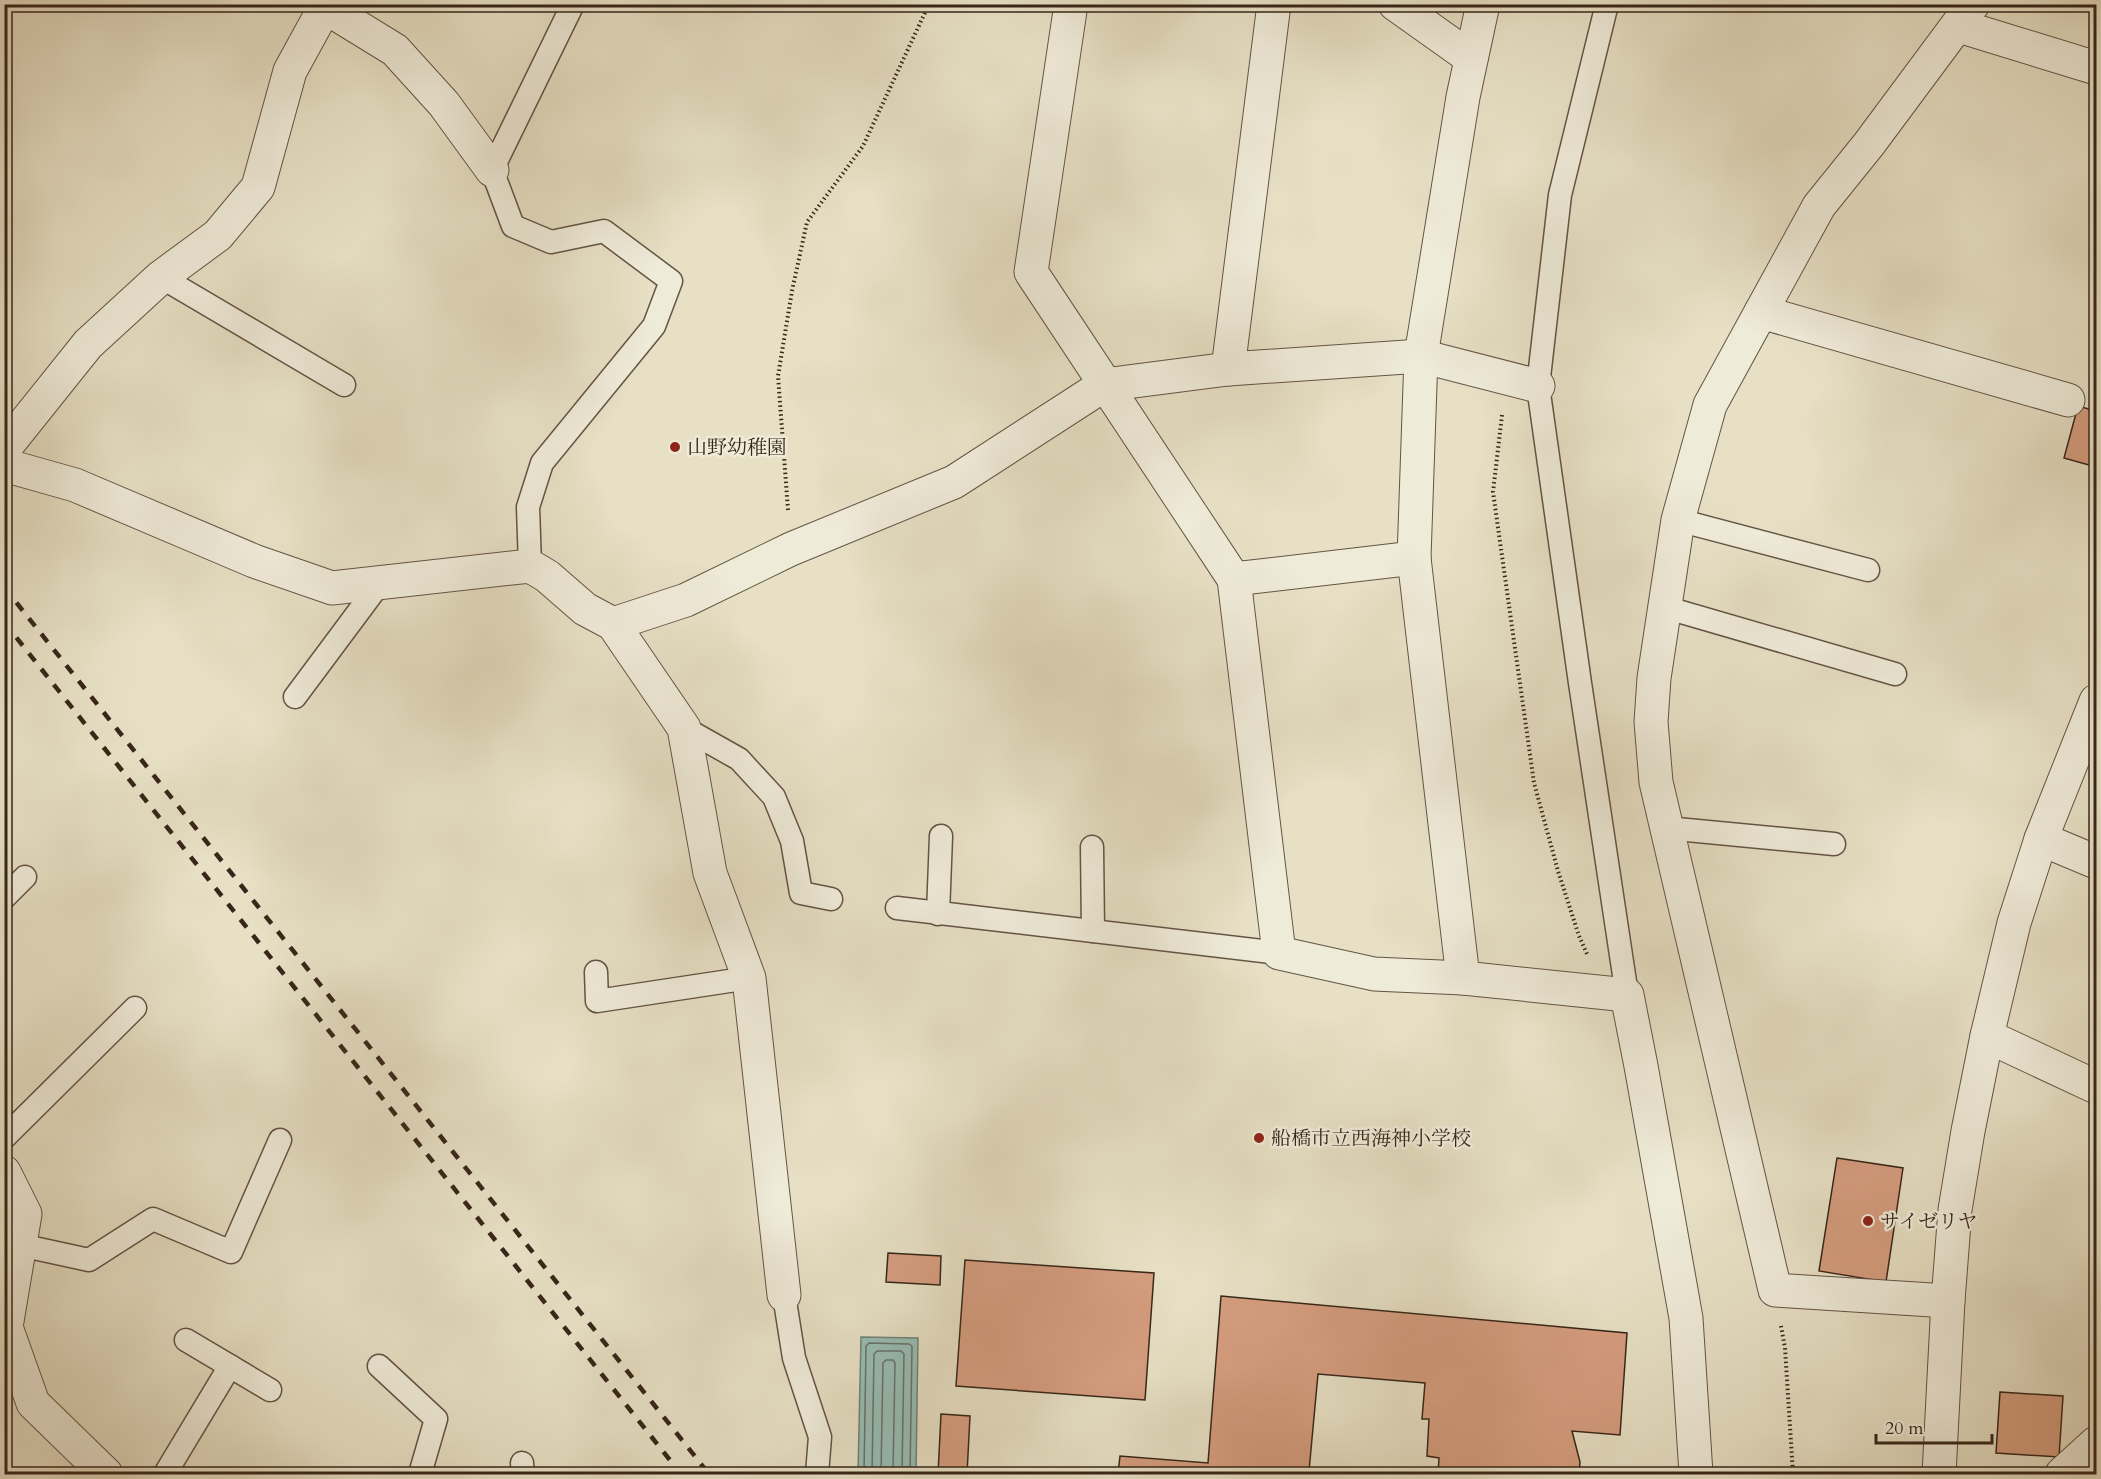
<svg xmlns="http://www.w3.org/2000/svg" width="2101" height="1479" viewBox="0 0 2101 1479" font-family="Cardo,'Noto Serif JP',serif">
<style>
.water{fill:#97bdb5;stroke:#718177;stroke-width:1.5}
.lines{fill:none;stroke-linecap:round;stroke-linejoin:round}
.shore{stroke:#677268;stroke-width:1.5}
.building{fill:#d59d7f;stroke:#37261a;stroke-width:1.5}
.service-casing{stroke:#635445;stroke-width:25}
.minor-casing{stroke:#635445;stroke-width:35}
.tertiary-casing{stroke:#635445;stroke-width:35}
.path{stroke:#37261a;stroke-width:4;stroke-dasharray:1.5 3;stroke-linecap:butt}
.service{stroke:#efebd9;stroke-width:22}
.minor{stroke:#efebd9;stroke-width:33}
.tertiary{stroke:#efebd9;stroke-width:33}
.rail{stroke:#37261a;stroke-width:4.5;stroke-dasharray:10 10;stroke-linecap:butt}
.poi-dot{fill:#8f2418;stroke:#efebd9;stroke-width:2}
.labels{text-anchor:middle;dominant-baseline:central;stroke-width:5;stroke-linejoin:round;paint-order:stroke}
.poi-label{font-size:20px;fill:#37261a;stroke:#efebd9;text-anchor:start}
</style>
<rect width="100%" height="100%" fill="#e7e0c5"/>
<filter id="stains"><feTurbulence type="fractalNoise" baseFrequency=".00333" numOctaves="4"/><feColorMatrix values="0 0 0 0 .2 0 0 0 0 .09 0 0 0 0 .02 0 0 0 .5 -.17"/></filter>
<radialGradient id="worn" r=".72"><stop offset=".6" stop-color="#630" stop-opacity="0"/><stop offset="1" stop-color="#630" stop-opacity=".3"/></radialGradient>
<polygon class="water" points="861,1337 918,1338 916,1474 858,1474"/>
<g class="lines">
<g class="shore">
<polyline points="864,1474 866,1346 869,1343 909,1344 912,1346 910,1474"/>
<polyline points="872,1474 874,1354 877,1351 901,1351 904,1354 902,1474"/>
<polyline points="881,1474 883,1363 886,1360 893,1360 895,1363 893,1474"/>
</g>
</g>
<g class="building">
<polygon points="2078,406 2096,411 2096,467 2064,458"/>
<polygon points="1837,1158 1903,1168 1886,1282 1819,1271"/>
<polygon points="888,1253 941,1256 940,1285 886,1282"/>
<polygon points="965,1260 1154,1273 1145,1400 956,1386"/>
<polygon points="1221,1296 1627,1333 1620,1435 1572,1431 1580,1462 1579,1474 1438,1474 1439,1458 1427,1456 1429,1419 1422,1419 1425,1383 1318,1374 1309,1471 1358,1474 1118,1474 1120,1456 1208,1463"/>
<polygon points="2000,1392 2063,1396 2059,1457 1996,1453"/>
<polygon points="941,1414 970,1416 967,1474 938,1474"/>
</g>
<g class="lines">
<defs>
<g id="service">
<polyline points="1607,4 1560,195 1538,386 1580,683 1627,995"/>
<polyline points="161,277 344,385"/>
<polyline points="1678,520 1868,570"/>
<polyline points="530,566 528,507 542,463 654,326 671,281 604,231 551,242 513,226 492,170 573,4"/>
<polyline points="1664,607 1895,674"/>
<polyline points="295,697 380,583"/>
<polyline points="684,728 739,759 774,797 792,841 801,893 831,899"/>
<polyline points="1666,828 1834,844"/>
<polyline points="1092,847 1093,931"/>
<polyline points="4,898 25,877"/>
<polyline points="897,908 1279,953"/>
<polyline points="938,914 941,836"/>
<polyline points="596,972 597,1001 749,978"/>
<polyline points="4,1138 135,1008"/>
<polyline points="20,1245 89,1260 153,1219 231,1252 280,1140"/>
<polyline points="784,1295 794,1358 820,1437 817,1474"/>
<polyline points="186,1340 270,1390"/>
<polyline points="379,1366 436,1419 420,1474"/>
<polyline points="522,1463 523,1474"/>
<polyline points="165,1474 230,1366"/>
</g>
<g id="minor">
<polyline points="324,4 325,7 395,50 444,104 492,170"/>
<polyline points="1071,4 1031,272 1234,579 1279,953 1374,974 1463,978 1627,995 1641,1066 1686,1318 1696,1474"/>
<polyline points="1395,4 1471,58"/>
<polyline points="1959,26 2096,68"/>
<polyline points="1761,312 2068,400"/>
<polyline points="1228,369 1274,4"/>
<polyline points="4,449 88,344 161,277 218,235 258,187 290,71 325,7"/>
<polyline points="4,465 75,485 254,561 332,588 530,566 547,576 585,609 613,624 684,728 710,873 749,978 784,1295"/>
<polyline points="1234,579 1414,558"/>
<polyline points="613,624 686,600 791,549 954,482 1104,385 1228,369 1421,356 1538,386"/>
<polyline points="2041,839 2096,862"/>
<polyline points="1463,978 1414,558 1421,356 1463,97 1483,4"/>
<polyline points="1987,1036 2096,1087"/>
<polyline points="4,1172 25,1214 6,1327 33,1403 106,1474"/>
<polyline points="1948,1301 1775,1290 1656,782 1651,722 1654,678 1678,520 1710,405 1819,206 1869,144 1973,4"/>
<polyline points="2062,1474 2096,1443"/>
</g>
<polyline id="tertiary" points="1939,1474 1948,1301 1955,1210 1968,1131 1987,1036 2014,923 2041,839 2096,701"/>
</defs>
<use href="#service" class="service-casing"/>
<use href="#minor" class="minor-casing"/>
<use href="#tertiary" class="tertiary-casing"/>
<g class="path">
<polyline points="1502,415 1493,492 1534,783 1558,871 1579,936 1587,954"/>
<polyline points="788,510 778,376 792,291 807,222 863,146 929,4"/>
<polyline points="1781,1326 1785,1348 1793,1474"/>
</g>
<use href="#service" class="service"/>
<use href="#minor" class="minor"/>
<use href="#tertiary" class="tertiary"/>
<g class="rail">
<polyline points="4,587 709,1474"/>
<polyline points="4,622 681,1474"/>
</g>
</g>
<g class="poi-dot">
<circle cx="675" cy="447" r="6"/>
<circle cx="1259" cy="1138" r="6"/>
<circle cx="1868" cy="1221" r="6"/>
</g>
<g class="labels">
<g class="poi-label">
<text x="687" y="447">山野幼稚園</text>
<text x="1271" y="1138">船橋市立西海神小学校</text>
<text x="1880" y="1221">サイゼリヤ</text>
</g>
</g>
<rect width="2101" height="1479" fill="none" stroke="#e7e0c5" stroke-width="24"/>
<rect x="6" y="6" width="2089" height="1467" fill="none" stroke="#37261a" stroke-width="3"/>
<rect x="12" y="12" width="2077" height="1455" fill="none" stroke="#37261a" stroke-width="1.5"/>
<path d="M1876 1434v9h116v-9" fill="none" stroke="#37261a" stroke-width="3"/>
<text x="1885" y="1434" font-size="18" fill="#37261a" stroke="#efebd9" stroke-width="4.5" paint-order="stroke">20 m</text>
<rect width="100%" height="100%" filter="url(#stains)"/>
<rect width="100%" height="100%" fill="url(#worn)"/>
</svg>
